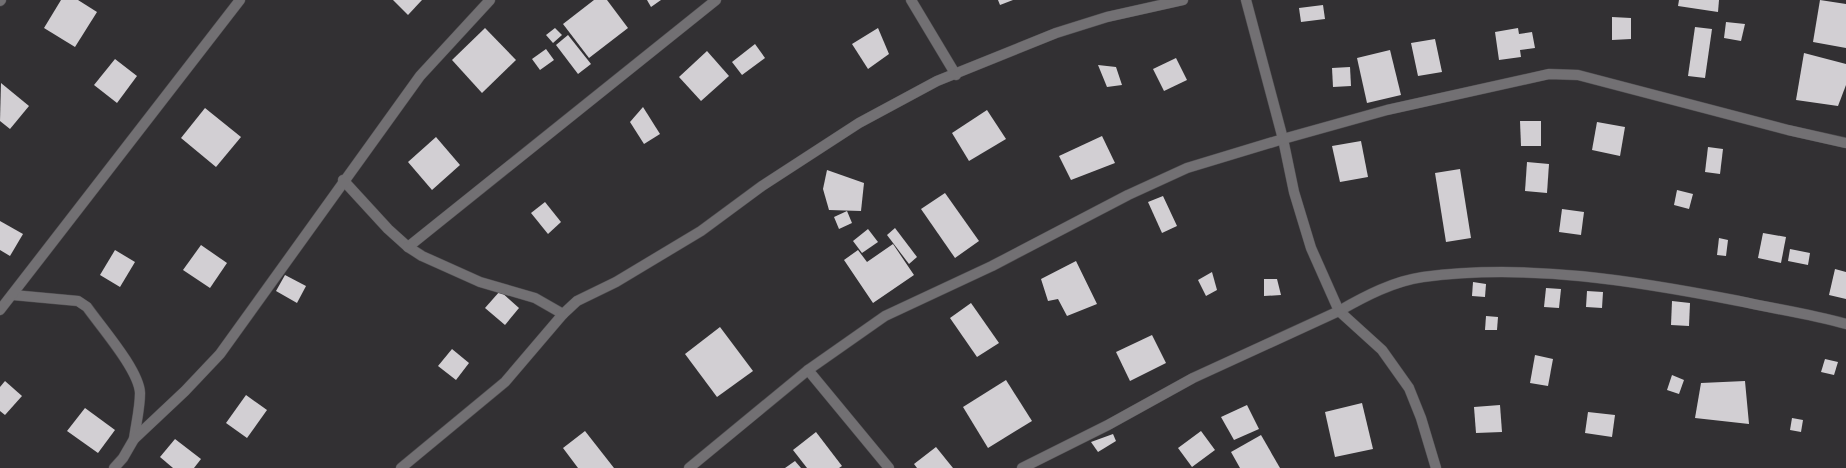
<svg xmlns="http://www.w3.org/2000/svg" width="1846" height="468" viewBox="0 0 1846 468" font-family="Poppins,sans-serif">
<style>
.building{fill:#d2cfd3}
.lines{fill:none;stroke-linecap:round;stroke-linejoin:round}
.street-casing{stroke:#504e51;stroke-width:11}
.street{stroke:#727073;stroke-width:10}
</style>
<rect width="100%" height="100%" fill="#323033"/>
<g class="building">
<polygon points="61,0 78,0 97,12 75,47 44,28"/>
<polygon points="393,0 422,0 408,15"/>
<polygon points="594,0 607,0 628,28 589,58 563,24"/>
<polygon points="647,0 661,0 651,7"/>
<polygon points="998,0 1013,0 1000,5"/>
<polygon points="1679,0 1719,0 1718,12 1678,6"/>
<polygon points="1820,0 1846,4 1846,48 1813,42"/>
<polygon points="1323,5 1325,19 1301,22 1299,8"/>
<polygon points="1612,17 1631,18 1631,39 1612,40"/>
<polygon points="1726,22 1745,24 1741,41 1724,38"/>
<polygon points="1695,27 1712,29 1705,78 1688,76"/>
<polygon points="485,28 516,60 482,93 452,60"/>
<polygon points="555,28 562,35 553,43 546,35"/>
<polygon points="878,28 889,54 868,69 852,44"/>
<polygon points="1518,28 1519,34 1532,32 1535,48 1520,50 1521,57 1499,60 1495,32"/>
<polygon points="568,35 591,64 578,74 556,45"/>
<polygon points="1435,39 1442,72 1418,76 1411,43"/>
<polygon points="755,44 765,58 742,75 732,62"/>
<polygon points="546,49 554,60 540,70 532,59"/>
<polygon points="1390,50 1401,95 1367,103 1357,58"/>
<polygon points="707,51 729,76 701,101 679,77"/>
<polygon points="1804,53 1846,64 1846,85 1838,106 1796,100"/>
<polygon points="1176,58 1187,80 1164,91 1153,69"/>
<polygon points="115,59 137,76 117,103 94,85"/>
<polygon points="1098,65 1116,67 1122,85 1107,87"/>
<polygon points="1350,67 1351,86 1333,87 1332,68"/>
<polygon points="1,83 29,106 10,129 0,121"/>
<polygon points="643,107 660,134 644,144 630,122"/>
<polygon points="205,108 241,137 216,167 181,138"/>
<polygon points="987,110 1006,139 969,161 952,133"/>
<polygon points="1520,121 1541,121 1541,146 1521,146"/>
<polygon points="1597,122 1625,127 1620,156 1592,150"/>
<polygon points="1102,136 1115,163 1071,180 1059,156"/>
<polygon points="436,137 460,165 432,190 408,162"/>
<polygon points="1361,141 1368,177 1340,182 1332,146"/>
<polygon points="1708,147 1723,149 1720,174 1705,172"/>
<polygon points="1527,162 1549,164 1547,193 1525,191"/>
<polygon points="1460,169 1471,238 1446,242 1435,173"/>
<polygon points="827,170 864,183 861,211 829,210 823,189"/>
<polygon points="1677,190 1693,194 1689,209 1674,205"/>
<polygon points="945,193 979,241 955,258 921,209"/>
<polygon points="1163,196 1177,226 1162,233 1148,202"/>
<polygon points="545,202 561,222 548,234 531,213"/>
<polygon points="1562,209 1584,212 1581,235 1559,232"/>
<polygon points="847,211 852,223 839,229 834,217"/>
<polygon points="0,221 23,234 10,256 0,250"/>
<polygon points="895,228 917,257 909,264 887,235"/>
<polygon points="868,229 878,242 862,253 853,241"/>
<polygon points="1763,233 1786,237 1781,263 1758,258"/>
<polygon points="1719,238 1728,240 1726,256 1717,255"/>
<polygon points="893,244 914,275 873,303 844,260 858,250 867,262"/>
<polygon points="201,245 227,263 210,288 183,270"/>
<polygon points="1790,249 1810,253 1808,265 1788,261"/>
<polygon points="115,250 135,262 120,287 100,275"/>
<polygon points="1076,261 1097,304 1067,316 1058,299 1048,301 1041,279"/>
<polygon points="1835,269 1846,272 1846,299 1829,295"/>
<polygon points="1212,272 1217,290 1206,296 1198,280"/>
<polygon points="285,275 306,286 297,303 276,291"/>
<polygon points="1264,279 1277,279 1281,295 1264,296"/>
<polygon points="1473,282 1486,284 1485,297 1472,296"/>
<polygon points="1546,288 1561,289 1559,308 1544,307"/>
<polygon points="500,291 519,308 505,325 485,308"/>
<polygon points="1587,291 1603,292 1602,308 1586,307"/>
<polygon points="1672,301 1690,303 1689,326 1671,325"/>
<polygon points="971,303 999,343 977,357 950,318"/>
<polygon points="1486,316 1498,317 1497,330 1485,330"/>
<polygon points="720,327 753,371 717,397 685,354"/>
<polygon points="1152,335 1166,363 1130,381 1116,352"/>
<polygon points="452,349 469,363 456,380 438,366"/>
<polygon points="1535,355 1553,359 1548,386 1530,383"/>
<polygon points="1825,359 1838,362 1834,375 1821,372"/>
<polygon points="1672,375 1684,380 1679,394 1667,390"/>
<polygon points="1006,380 1032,421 988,448 963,407"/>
<polygon points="5,381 22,396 5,415 0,411 0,387"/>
<polygon points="1745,381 1749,424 1695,418 1701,383"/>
<polygon points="246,395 267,410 247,438 226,423"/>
<polygon points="1362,403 1373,449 1335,457 1325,412"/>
<polygon points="1247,405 1259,429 1234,440 1221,417"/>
<polygon points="1500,405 1502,432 1476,433 1474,407"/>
<polygon points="85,408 115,430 98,453 67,431"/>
<polygon points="1588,412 1615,415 1612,437 1585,433"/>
<polygon points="1792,418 1803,420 1801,432 1790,430"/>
<polygon points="585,431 614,468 578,468 563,448"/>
<polygon points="1201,431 1215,450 1192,467 1178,448"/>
<polygon points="816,432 842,466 839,468 807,468 793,450"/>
<polygon points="1113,434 1116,441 1098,452 1091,442"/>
<polygon points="1261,435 1280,468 1240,468 1231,452"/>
<polygon points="175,439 201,459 194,468 173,468 160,457"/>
<polygon points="936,447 953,468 917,468 914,464"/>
<polygon points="795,461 801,468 785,468"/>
</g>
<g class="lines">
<defs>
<g id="street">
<polyline points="911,0 956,75"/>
<polyline points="1246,0 1283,139 1294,192 1311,248 1339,311 1382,350 1409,388 1421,418 1436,468"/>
<polyline points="0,1 1,0"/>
<polyline points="343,180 388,229 408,247 422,256 480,282 535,298 563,314"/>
<polyline points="408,247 716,0"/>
<path d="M13 295 78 301 87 307C101 327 139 370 140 393 140 408 136 424 134 439"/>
<polyline points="0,310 240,0"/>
<polyline points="808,370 889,468"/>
<polyline points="114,468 123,458 134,439 185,391 220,354 420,76 490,0"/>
<polyline points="401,468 505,382 563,314 577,301 616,282 701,231 762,186 859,123 937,81 1056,33 1107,17 1183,0"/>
<polyline points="689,468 808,370 885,316 992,266 1128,195 1187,168 1283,139 1387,110 1549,74 1578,75 1788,130 1846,143"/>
<path d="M1022 468 1108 425 1193 378 1339 311C1365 296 1394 281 1423 277 1529 263 1636 281 1739 301 1775 309 1811 314 1846 324"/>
</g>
</defs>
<use href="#street" class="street-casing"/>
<use href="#street" class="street"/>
</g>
</svg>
